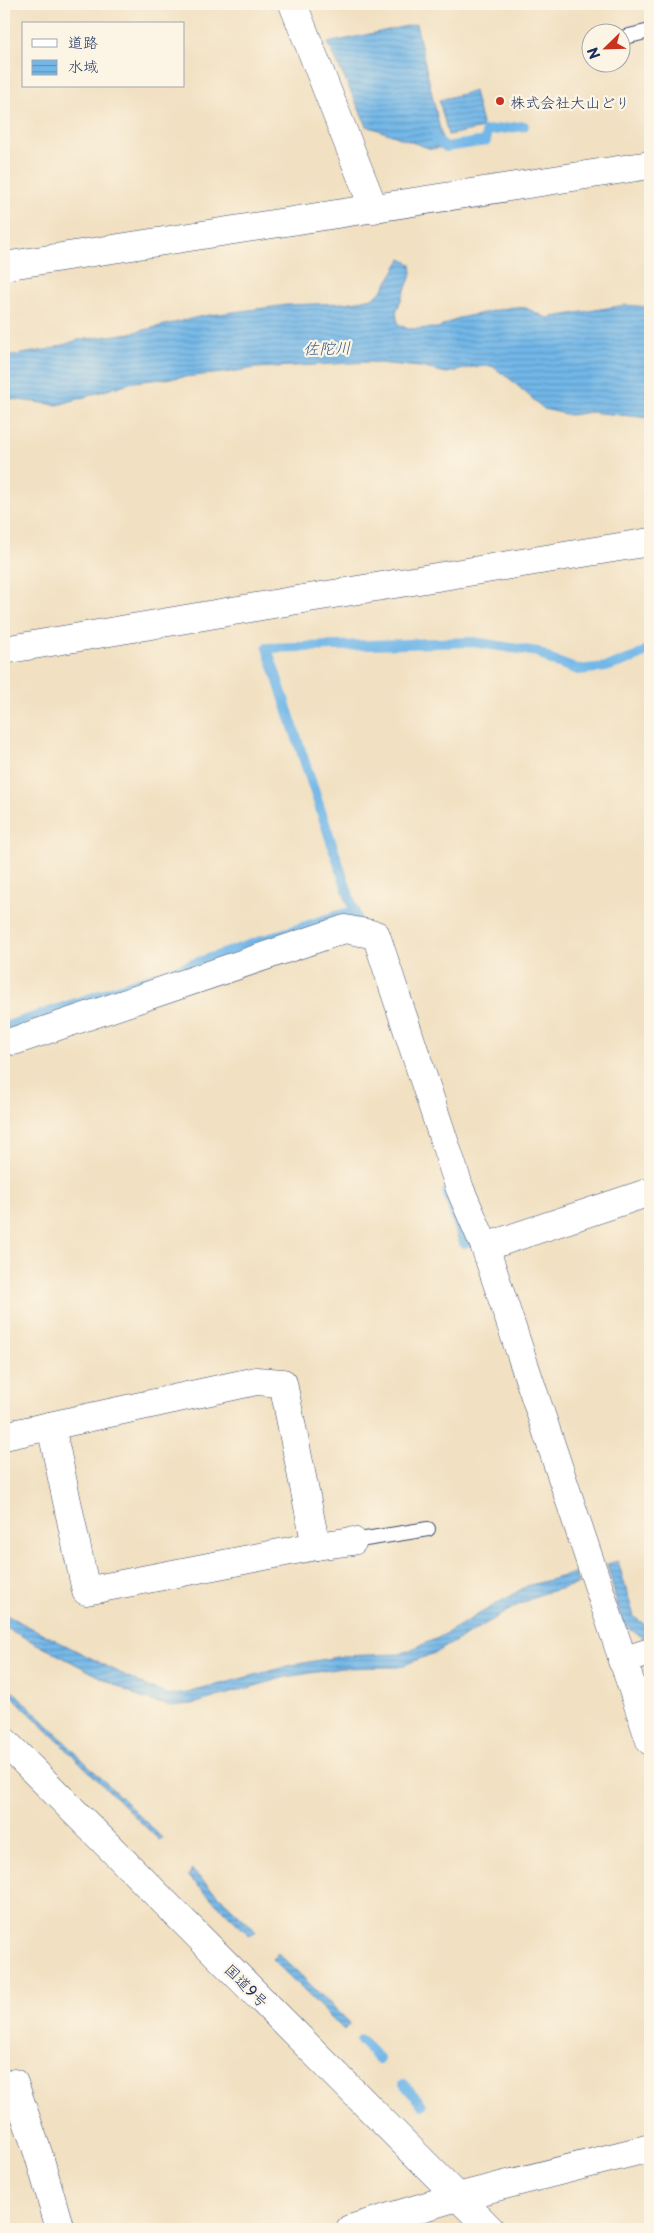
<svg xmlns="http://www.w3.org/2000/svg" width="654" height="2233" viewBox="0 0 654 2233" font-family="'Playpen Sans','Klee One',sans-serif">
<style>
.water{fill:url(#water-rules);stroke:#4673a3}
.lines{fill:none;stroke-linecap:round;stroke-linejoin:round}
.stream{stroke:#72b7e8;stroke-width:10}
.service-casing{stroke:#3b4a6d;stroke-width:16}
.minor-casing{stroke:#3b4a6d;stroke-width:29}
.tertiary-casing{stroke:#3b4a6d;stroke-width:29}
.trunk-casing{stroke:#3b4a6d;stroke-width:29}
.service{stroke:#fff;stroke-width:14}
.minor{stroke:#fff;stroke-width:28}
.tertiary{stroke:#fff;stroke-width:28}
.trunk{stroke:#fff;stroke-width:28}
.poi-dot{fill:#c8321e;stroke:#fcf5e5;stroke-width:2}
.labels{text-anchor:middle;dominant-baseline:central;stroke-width:4.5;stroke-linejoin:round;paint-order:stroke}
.poi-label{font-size:15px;fill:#1b2f5e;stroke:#fcf5e5;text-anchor:start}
.street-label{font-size:15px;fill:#1b2f5e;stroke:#fcf5e5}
.water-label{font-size:16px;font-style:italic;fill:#355887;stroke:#fcf5e5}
</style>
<defs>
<pattern id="water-rules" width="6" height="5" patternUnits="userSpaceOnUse" patternTransform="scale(1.25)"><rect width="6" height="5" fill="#72b7e8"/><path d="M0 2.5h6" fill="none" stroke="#5d95bf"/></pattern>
</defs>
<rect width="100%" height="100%" fill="#fcf5e5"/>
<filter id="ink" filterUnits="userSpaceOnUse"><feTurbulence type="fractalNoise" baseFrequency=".02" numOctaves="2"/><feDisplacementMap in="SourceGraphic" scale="10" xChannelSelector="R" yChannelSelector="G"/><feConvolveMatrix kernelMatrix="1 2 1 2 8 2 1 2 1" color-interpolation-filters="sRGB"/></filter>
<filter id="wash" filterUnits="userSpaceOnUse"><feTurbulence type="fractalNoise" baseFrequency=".0096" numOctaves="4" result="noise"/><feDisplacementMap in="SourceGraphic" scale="20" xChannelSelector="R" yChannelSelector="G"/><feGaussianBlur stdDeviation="1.12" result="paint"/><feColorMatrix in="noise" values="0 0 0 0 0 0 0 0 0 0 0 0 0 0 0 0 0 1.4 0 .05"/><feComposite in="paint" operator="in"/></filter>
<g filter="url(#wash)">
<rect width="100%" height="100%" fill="#f1e0c1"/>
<g class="water">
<polygon points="416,24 444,147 431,149 367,126 328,43"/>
<polygon points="474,91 483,128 448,135 439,100"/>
<polygon points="401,259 411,264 412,273 396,312 398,324 408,329 438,328 459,318 512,307 526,308 547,318 625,305 650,307 650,418 591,412 570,415 544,409 510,379 492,366 473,367 447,373 420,367 369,362 256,368 223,373 133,382 58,405 4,398 4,357 51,349 78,340 131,333 203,316 287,305 345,303 364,300 375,297 383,289"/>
<polygon points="618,1561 634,1617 647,1626 650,1625 650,1638 645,1640 622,1623 607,1564"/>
<polygon points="575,1573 578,1584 541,1594 518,1605 437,1652 399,1667 341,1668 286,1677 193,1704 170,1706 141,1698 4,1627 4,1614 154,1690 171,1695 187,1693 292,1665 342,1656 400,1654 440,1637 527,1586"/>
<polygon points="4,1682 162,1838 159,1840 4,1688"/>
<polygon points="192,1870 199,1877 256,1931 250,1936 188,1876"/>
<polygon points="278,1953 350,2023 344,2030 272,1959"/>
</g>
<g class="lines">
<g class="stream">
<polyline points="435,138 446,147 486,141 486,131 524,126"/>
<polyline points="360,929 267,648 473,642 538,652 551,660 578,670 606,667 636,657 650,648"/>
<polyline points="4,1027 342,914 355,911"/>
<polyline points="447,1192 464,1243 481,1237"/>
<polyline points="361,2040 379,2059"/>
<polyline points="404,2084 422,2105"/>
</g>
</g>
</g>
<g filter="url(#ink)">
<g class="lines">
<defs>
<g id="service">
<polyline points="625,37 650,31"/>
<polyline points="353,1541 428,1529"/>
</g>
<g id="minor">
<polyline points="293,4 374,209"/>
<polyline points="4,266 650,165"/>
<polyline points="4,650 303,599 650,542"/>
<polyline points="14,1041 345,929 376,935 460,1189 485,1247 650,1741"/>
<polyline points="485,1247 650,1192"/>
<polyline points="51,1426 86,1591 316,1546 353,1541"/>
<polyline points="4,1436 256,1381 283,1383 316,1546"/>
<polyline points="622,1661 650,1652"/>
<polyline points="4,2086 14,2083 39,2156 60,2229"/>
</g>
<polyline id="tertiary" points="350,2229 457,2197 650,2148"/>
<polyline id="trunk" points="4,1741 490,2229"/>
</defs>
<use href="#service" class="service-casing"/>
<use href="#minor" class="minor-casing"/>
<use href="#tertiary" class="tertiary-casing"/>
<use href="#trunk" class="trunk-casing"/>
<use href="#service" class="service"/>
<use href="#minor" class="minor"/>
<use href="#tertiary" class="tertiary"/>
<use href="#trunk" class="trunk"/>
</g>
</g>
<circle class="poi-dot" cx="500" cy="101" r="5"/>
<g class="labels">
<g class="poi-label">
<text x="510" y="101">株式会社大山どり</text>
</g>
<g class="street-label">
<text transform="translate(247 1985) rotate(45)">国道9号</text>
</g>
<g class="water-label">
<text transform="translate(327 347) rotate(-1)">佐陀川</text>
</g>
</g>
<rect width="654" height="2233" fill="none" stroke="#fcf5e5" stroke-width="20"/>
<rect x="22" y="22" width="162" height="65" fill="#fcf5e5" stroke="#a2a6af"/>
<rect x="32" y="39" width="25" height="8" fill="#ffffff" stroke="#a2a6af"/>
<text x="68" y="48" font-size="15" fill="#1b2f5e">道路</text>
<rect x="32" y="60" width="25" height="15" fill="url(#water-rules)" stroke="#a2a6af"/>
<text x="68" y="72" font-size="15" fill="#1b2f5e">水域</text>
<g transform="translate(606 48) rotate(247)"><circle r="24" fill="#fcf5e5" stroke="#a2a6af"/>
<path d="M0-4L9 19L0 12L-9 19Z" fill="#c8321e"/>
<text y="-8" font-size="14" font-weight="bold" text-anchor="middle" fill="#1b2f5e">N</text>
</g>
</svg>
